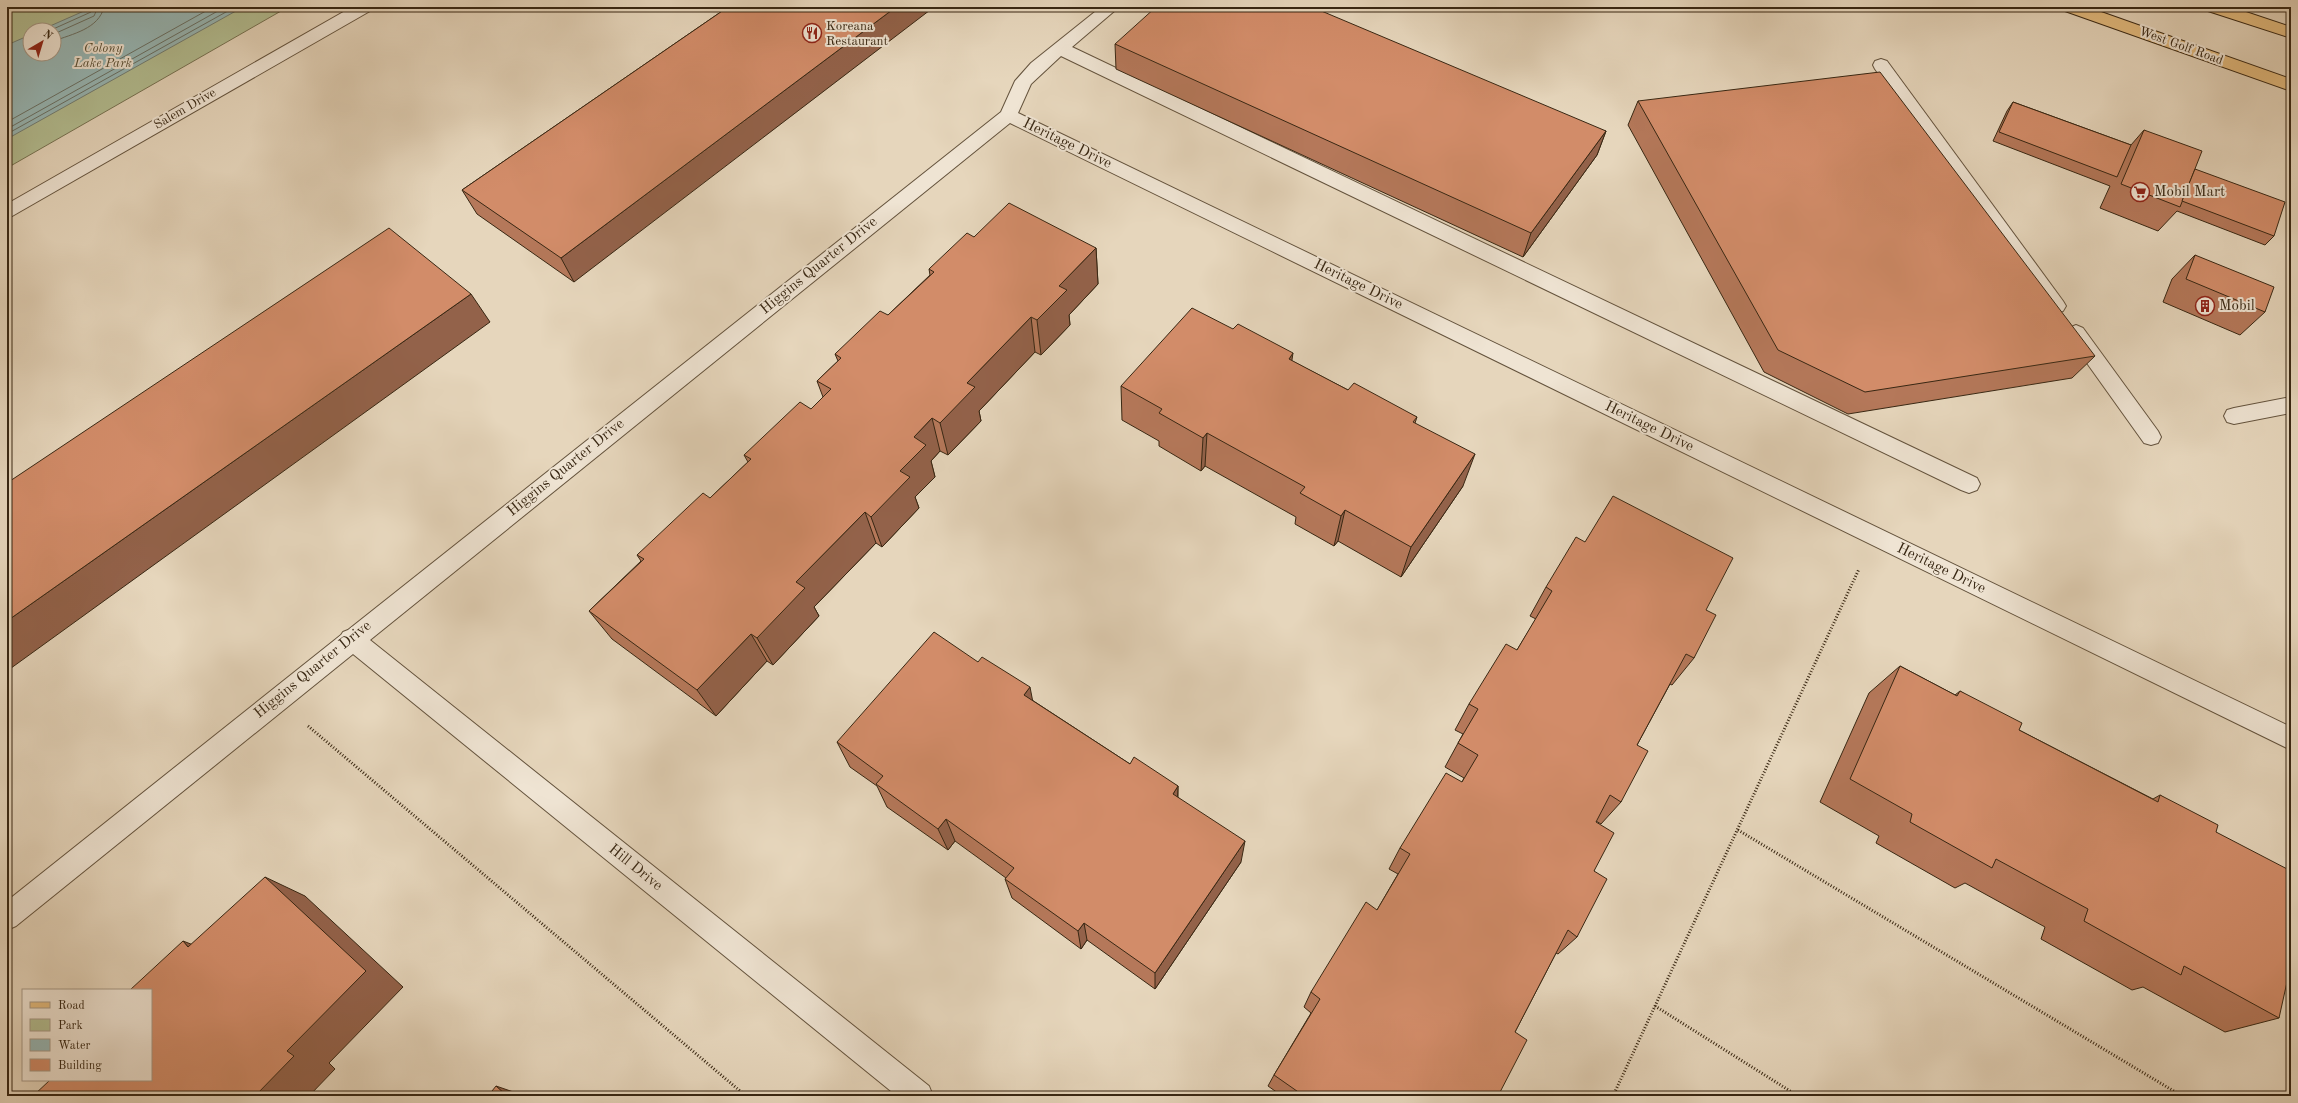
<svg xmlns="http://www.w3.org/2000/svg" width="2298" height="1103" viewBox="0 0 2298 1103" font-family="'Old Standard TT',serif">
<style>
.green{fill:#b3be92;stroke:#767252;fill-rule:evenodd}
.water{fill:#97b8b7;stroke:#717e75}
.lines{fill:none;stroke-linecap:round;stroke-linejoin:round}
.shore{stroke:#687065;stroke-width:1}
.minor-casing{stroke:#64533d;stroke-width:2}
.major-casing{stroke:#382713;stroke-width:2}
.path{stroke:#382713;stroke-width:3;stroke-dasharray:1 2;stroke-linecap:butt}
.minor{fill:#efe4d3;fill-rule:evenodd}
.major{fill:#e3bb7e;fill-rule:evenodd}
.wall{fill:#b5785a;stroke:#382713}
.shaded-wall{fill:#93624a;stroke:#382713}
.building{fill:#d28c69;stroke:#382713}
.labels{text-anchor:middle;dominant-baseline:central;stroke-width:4;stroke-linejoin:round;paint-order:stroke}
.far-poi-label{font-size:13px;fill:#382713;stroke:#efe4d3;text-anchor:start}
.far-street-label{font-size:13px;fill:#382713;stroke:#efe4d3}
.far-park-label{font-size:13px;font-style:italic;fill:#574d33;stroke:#efe4d3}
.street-label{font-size:15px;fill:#382713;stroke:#efe4d3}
.poi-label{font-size:15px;fill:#382713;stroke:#efe4d3;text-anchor:start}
</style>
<rect width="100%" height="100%" fill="#e6d6bc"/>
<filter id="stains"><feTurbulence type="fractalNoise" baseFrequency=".005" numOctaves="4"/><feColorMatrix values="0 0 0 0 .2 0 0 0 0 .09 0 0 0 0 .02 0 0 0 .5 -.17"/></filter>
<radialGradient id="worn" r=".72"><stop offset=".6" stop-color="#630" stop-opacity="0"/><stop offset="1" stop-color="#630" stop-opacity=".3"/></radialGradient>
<path class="green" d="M7 7H288L7 168ZM30 30H54V54H30Z"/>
<polygon class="water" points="93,7 243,7 7,139 7,45 30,35 30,54 54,54 54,30 41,30"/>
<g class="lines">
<g class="shore">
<polyline points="51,30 91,12 93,7"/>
<polyline points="54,34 94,16 98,7"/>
<path d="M54 41C72 34 99 29 104 7"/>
<polyline points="7,122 213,7"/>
<polyline points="7,129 225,7"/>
<polyline points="7,134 235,7"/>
</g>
<defs>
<g id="minor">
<polygon points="352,7 372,7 370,11 7,219 7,204"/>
<polygon points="1101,7 1119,7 1072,47 1977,478 1980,484 1977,490 1969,493 1961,490 1061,56 1031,84 1018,113 2291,727 2291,750 1010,123 370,640 929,1086 933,1096 897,1096 353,654 16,926 7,930 7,901 341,635 343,632 348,630 1001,112 1015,81 1031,63"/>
<polygon points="1881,59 1887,61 2063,301 2066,306 2063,311 2056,313 2049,311 1875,69 1873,65 1875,61"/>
<polygon points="2076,325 2083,328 2158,431 2161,437 2158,443 2151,445 2144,443 2069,338 2066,333 2069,328"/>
<polygon points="2291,397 2291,413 2234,424 2227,422 2224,416 2227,410 2234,408"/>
</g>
<g id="major">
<polygon points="2063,7 2087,7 2291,79 2291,91 2065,11"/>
<polygon points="2206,7 2231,7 2291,27 2291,38 2208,11"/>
</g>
</defs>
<use href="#minor" class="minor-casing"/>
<use href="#major" class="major-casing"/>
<g class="path">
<polyline points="308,726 746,1096"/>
<polyline points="1738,830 2182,1096"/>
<polyline points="1655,1006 1798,1096"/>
<polyline points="1613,1096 1859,569"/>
</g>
<use href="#minor" class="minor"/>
<use href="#major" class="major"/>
</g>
<g class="wall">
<polygon points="728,7 574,282 477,214 462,190"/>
<polygon points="1115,44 1606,131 1597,155 1523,257 1116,69"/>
<polygon points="1638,101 2095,356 2072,378 1848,414 1764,372 1628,125"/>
<polygon points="2013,102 2131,145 2144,130 2195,169 2274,236 2265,245 2177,211 2158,231 2100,208 2110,186 1993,141 2007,111"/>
<polygon points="974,237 1096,248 1098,284 1069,315 1070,325 1041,355 1035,352 979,411 981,421 948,455 940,451 931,461 935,477 915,497 919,508 882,547 876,543 814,607 819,616 773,665 767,661 716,716 612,639 589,611 641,561 637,555 710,498 748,462 744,455 811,409 823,397 817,381 838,361 835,354 888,315 930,275 929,269"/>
<polygon points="2195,255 2265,312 2240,335 2163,302 2172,279"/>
<polygon points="1292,361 1348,390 1417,417 1415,423 1463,486 1401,577 1338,541 1334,546 1295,524 1296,517 1205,466 1201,471 1159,446 1159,441 1122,420 1121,386"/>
<polygon points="1546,587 1706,610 1694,658 1672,685 1670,684 1637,745 1621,802 1601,824 1596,821 1596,822 1594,871 1577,937 1558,954 1556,953 1515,1032 1498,1096 1282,1096 1268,1086 1274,1075 1311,1013 1304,1007 1311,992 1377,910 1398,874 1389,869 1400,848 1462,782 1464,778 1445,767 1463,734 1455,730 1469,704 1517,650 1536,619 1530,616"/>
<polygon points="1900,666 1955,695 1960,691 2019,730 2153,799 2160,795 2216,832 2279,1018 2225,1032 2143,987 2132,990 2041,939 2045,927 1965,883 1955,888 1876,843 1879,836 1820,802 1869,693"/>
<polygon points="1032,700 1130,764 1178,786 1178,797 1241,862 1155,989 1087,940 1081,949 1012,898 1005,879 1006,878 955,841 948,850 887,807 877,786 850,767 837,742"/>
</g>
<g class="shaded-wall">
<polygon points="896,7 934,7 574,282 561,258"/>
<polygon points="1606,131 1597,155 1523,257 1531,233"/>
<polygon points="1096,248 1098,284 1069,315 1070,325 1041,355 1037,320 1059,286"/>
<polygon points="471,294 490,322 7,671 7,621"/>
<polygon points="1031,317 1035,352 979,411 981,421 948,455 940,423 967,383"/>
<polygon points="1293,353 1288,387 1289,359"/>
<polygon points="932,418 940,451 931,461 935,477 915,497 919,508 882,547 871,517 900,471 914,437"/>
<polygon points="1207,433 1205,466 1201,471 1203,438"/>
<polygon points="1475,454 1463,486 1401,577 1411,547"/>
<polygon points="1345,510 1338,541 1334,546 1341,516"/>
<polygon points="865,512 876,543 814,607 819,616 773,665 757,638 796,582"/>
<polygon points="751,634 767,661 716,716 697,690"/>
<polygon points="1030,687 1035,713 1024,695"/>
<polygon points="1178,786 1177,809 1173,794"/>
<polygon points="946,819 955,841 948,850 938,829"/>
<polygon points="1245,841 1241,862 1155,989 1155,973"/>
<polygon points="265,877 305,896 403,987 329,1063 335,1069 309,1096 255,1096 287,1051"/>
<polygon points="1084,923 1087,940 1081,949 1078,931"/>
<polygon points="183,941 227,958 188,947"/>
<polygon points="496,1086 525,1096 507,1096"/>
</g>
<g class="building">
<polygon points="728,7 896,7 561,258 462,190"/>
<polygon points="1156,7 1312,7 1606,131 1531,233 1115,44"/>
<polygon points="1880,72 2095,356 1865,392 1778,350 1638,101"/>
<polygon points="2013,102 2131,145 2117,177 1999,132"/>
<polygon points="2144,130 2202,151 2180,207 2121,184"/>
<polygon points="2195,169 2285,202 2274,236 2182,201"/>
<polygon points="1009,203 1096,248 1059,286 1067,290 1037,320 1031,317 967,383 975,387 940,423 932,418 914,437 926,445 900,471 910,477 871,517 865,512 796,582 805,588 757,638 751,634 697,690 589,611 644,559 637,555 703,493 710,498 751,459 744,455 800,402 811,409 831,389 817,381 841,358 835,354 880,311 888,315 934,272 929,269 967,233 974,237"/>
<polygon points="389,228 471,294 7,621 7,483"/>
<polygon points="2195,255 2274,287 2265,312 2186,279"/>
<polygon points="1192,308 1233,329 1238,324 1293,353 1289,359 1348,390 1354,383 1417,417 1413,422 1475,454 1411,547 1345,510 1341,516 1300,493 1305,487 1207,433 1203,438 1159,413 1162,409 1121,386"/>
<polygon points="1613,496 1733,558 1706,610 1716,615 1694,658 1686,654 1637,745 1648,751 1621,802 1610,795 1596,822 1614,833 1594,871 1607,879 1577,937 1568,930 1515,1032 1527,1040 1498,1096 1304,1096 1274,1075 1320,999 1311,992 1366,902 1377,910 1410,854 1400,848 1446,773 1462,782 1478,755 1458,743 1478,709 1469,704 1506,644 1517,650 1552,591 1546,587 1576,537 1585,542"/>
<polygon points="934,632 978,662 982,657 1030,687 1024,695 1130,764 1134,757 1178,786 1173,794 1245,841 1155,973 1084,923 1078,931 1005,879 1014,868 946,819 938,829 876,784 883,776 837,742"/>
<polygon points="1900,666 1957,696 1960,691 2022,723 2019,730 2158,802 2160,795 2218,825 2216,832 2291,871 2291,964 2279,1018 2184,966 2181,975 2084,921 2088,909 1996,859 1992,868 1910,822 1912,814 1850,779"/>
<polygon points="265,877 366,971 287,1051 294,1056 255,1096 33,1096 50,1080 151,1080 151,990 130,990 183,941 188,947"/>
<polygon points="496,1086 507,1096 488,1096"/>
</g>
<defs>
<symbol id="restaurant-ring" viewBox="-11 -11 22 22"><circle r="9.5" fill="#efe4d3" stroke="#8f2418" stroke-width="1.5"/><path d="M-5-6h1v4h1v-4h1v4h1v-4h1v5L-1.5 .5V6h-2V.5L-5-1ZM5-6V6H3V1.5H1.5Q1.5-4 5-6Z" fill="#8f2418"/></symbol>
<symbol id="supermarket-ring" viewBox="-11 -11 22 22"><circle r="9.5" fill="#efe4d3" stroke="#8f2418" stroke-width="1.5"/><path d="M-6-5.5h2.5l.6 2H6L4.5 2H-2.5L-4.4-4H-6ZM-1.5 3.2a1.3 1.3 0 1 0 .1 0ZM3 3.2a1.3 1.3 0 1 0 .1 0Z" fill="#8f2418"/></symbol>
<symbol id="building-ring" viewBox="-11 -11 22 22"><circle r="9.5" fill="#efe4d3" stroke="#8f2418" stroke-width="1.5"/><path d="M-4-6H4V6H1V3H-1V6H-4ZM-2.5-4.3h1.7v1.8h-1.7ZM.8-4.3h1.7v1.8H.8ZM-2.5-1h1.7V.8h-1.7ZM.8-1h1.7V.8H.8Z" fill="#8f2418"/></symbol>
</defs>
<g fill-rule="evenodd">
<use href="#restaurant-ring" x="801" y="22" width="22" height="22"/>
<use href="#supermarket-ring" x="2129" y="181" width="22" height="22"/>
<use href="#building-ring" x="2194" y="295" width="22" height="22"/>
</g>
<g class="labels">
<g class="far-poi-label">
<text x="826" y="26">Koreana<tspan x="826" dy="15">Restaurant</tspan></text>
</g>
<g class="far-street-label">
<text transform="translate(2181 46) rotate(20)">West Golf Road</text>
<text transform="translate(185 109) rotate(-30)">Salem Drive</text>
</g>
<g class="far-park-label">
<text x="103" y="48">Colony<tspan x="103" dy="15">Lake Park</tspan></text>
</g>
<g class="street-label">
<text transform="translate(1067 144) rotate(26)">Heritage Drive</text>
<text transform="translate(819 266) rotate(-39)">Higgins Quarter Drive</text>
<text transform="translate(1358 285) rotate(26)">Heritage Drive</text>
<text transform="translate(1649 427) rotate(26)">Heritage Drive</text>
<text transform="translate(566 468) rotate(-39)">Higgins Quarter Drive</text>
<text transform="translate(1941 569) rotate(26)">Heritage Drive</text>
<text transform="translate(313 670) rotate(-39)">Higgins Quarter Drive</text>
<text transform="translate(635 868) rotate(39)">Hill Drive</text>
</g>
<g class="poi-label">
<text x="2154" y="192">Mobil Mart</text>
<text x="2219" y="306">Mobil</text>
</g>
</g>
<rect width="2298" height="1103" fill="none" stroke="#e6d6bc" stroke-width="24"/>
<rect x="8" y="8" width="2282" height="1087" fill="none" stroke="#382713" stroke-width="2"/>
<rect x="12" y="12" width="2274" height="1079" fill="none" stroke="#382713"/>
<rect x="22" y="989" width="130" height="92" fill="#efe4d3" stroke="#a69886"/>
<rect x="30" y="1002" width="20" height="6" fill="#e3bb7e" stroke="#a69886"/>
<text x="58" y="1009" font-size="12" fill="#382713">Road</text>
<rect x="30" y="1019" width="20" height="12" fill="#b3be92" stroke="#a69886"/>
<text x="58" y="1029" font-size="12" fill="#382713">Park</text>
<rect x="30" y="1039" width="20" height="12" fill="#97b8b7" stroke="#a69886"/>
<text x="58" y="1049" font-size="12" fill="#382713">Water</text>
<rect x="30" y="1059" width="20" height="12" fill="#d28c69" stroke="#a69886"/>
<text x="58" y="1069" font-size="12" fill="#382713">Building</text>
<g transform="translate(42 42) rotate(38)"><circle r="19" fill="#efe4d3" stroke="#a69886"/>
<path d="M0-3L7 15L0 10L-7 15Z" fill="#8f2418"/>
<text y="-6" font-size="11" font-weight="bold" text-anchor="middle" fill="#382713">N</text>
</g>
<rect width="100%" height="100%" filter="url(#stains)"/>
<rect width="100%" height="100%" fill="url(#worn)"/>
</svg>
